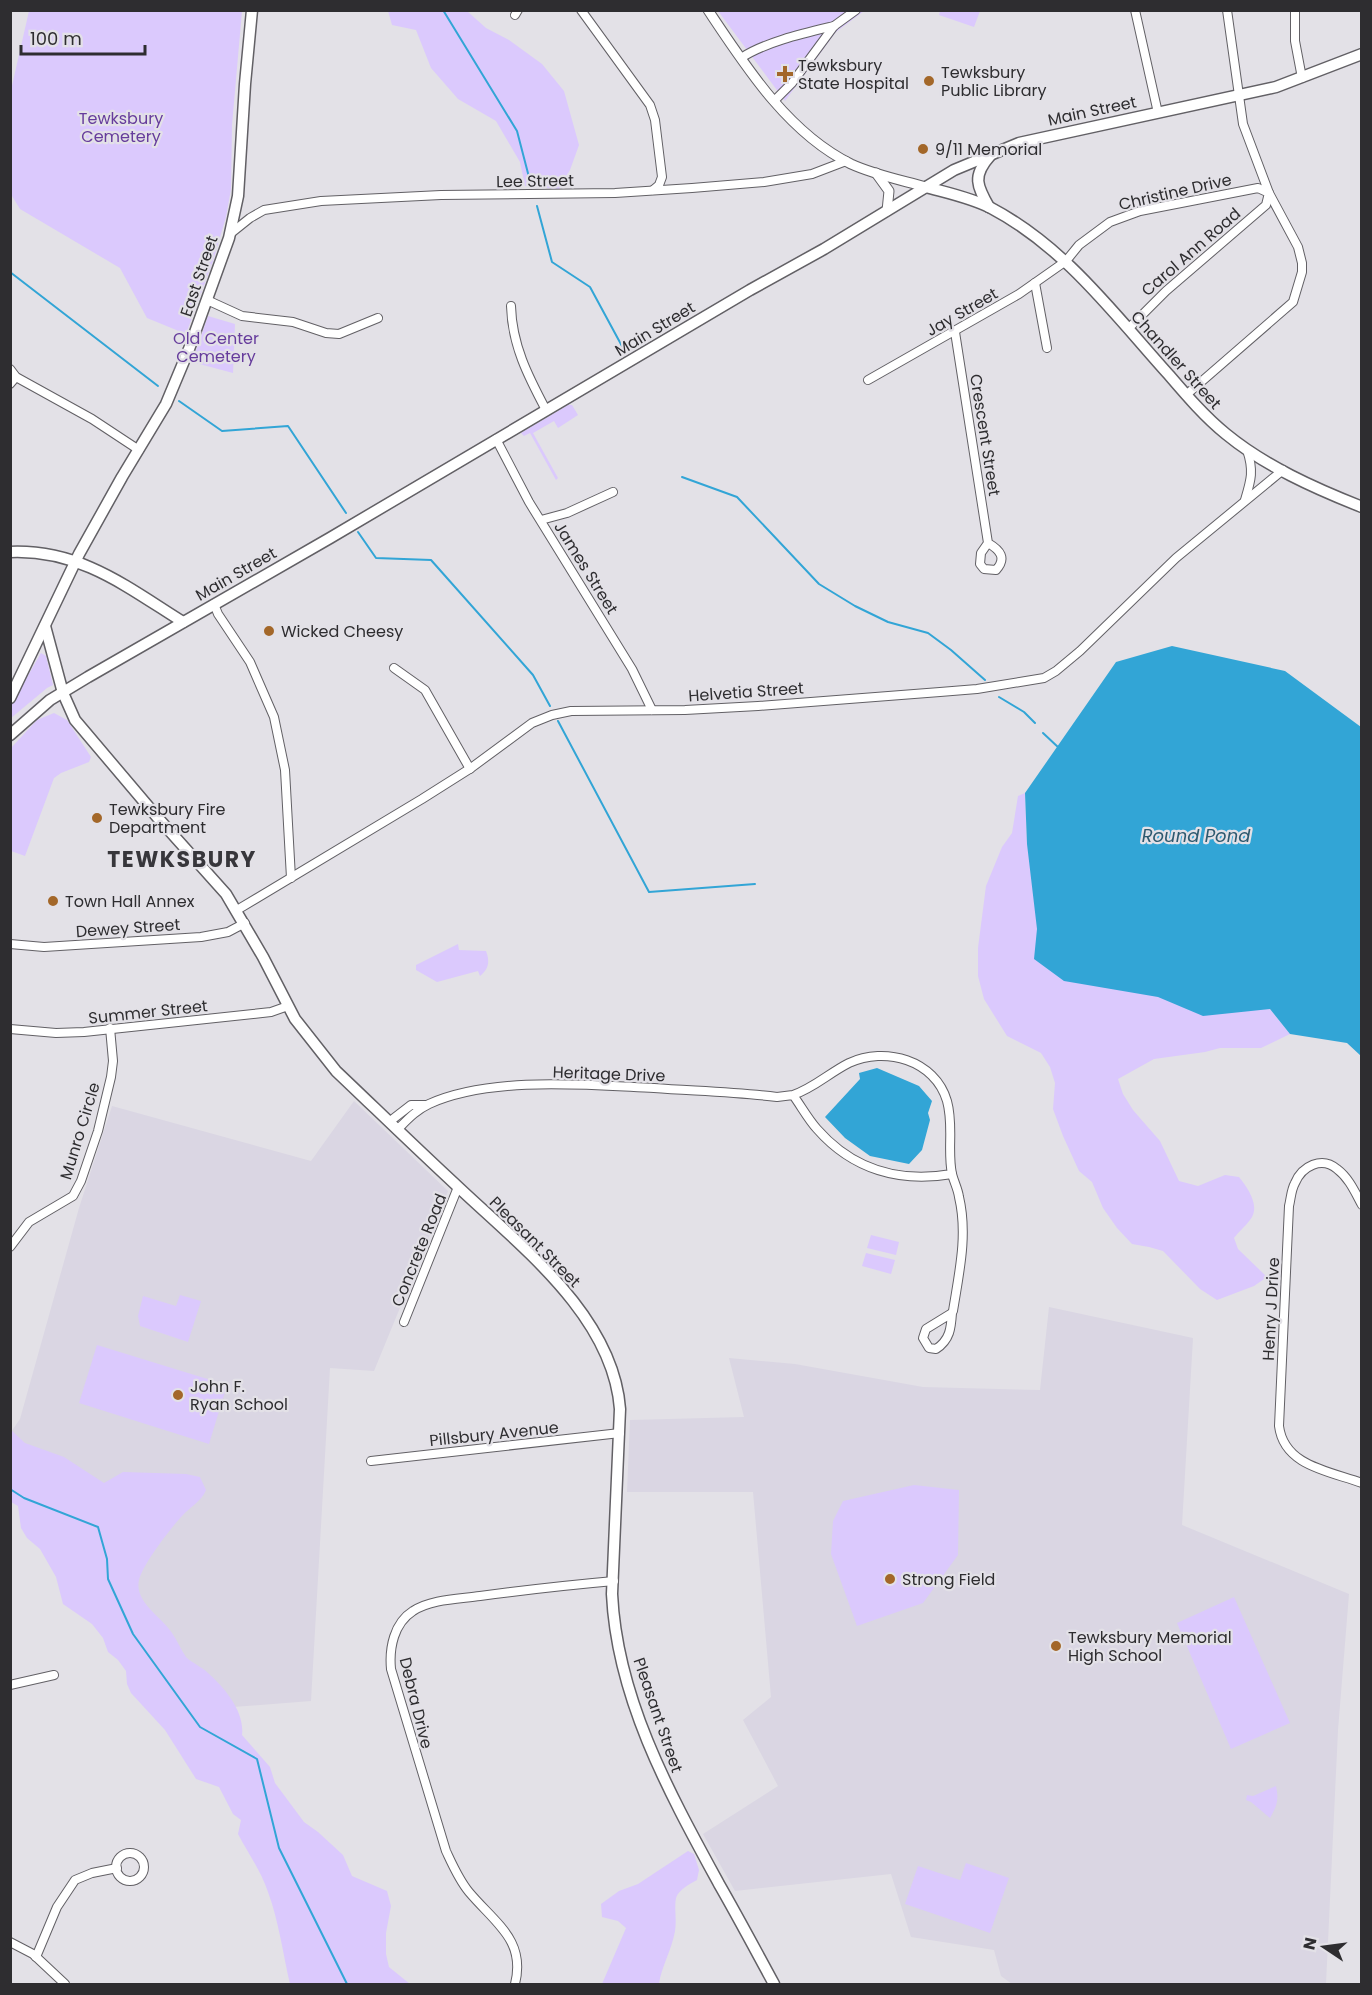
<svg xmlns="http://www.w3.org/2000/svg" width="1372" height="1995" viewBox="0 0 1372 1995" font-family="Poppins,sans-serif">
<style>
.built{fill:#dad6e3}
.green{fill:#dbc9fd}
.water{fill:#32a5d6}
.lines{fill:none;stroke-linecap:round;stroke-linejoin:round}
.stream{stroke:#32a5d6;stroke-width:2}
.minor-casing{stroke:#626065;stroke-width:10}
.tertiary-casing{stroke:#626065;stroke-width:11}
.secondary-casing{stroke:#626065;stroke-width:13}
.minor{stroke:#fff;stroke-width:8}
.tertiary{stroke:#fff;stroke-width:9}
.secondary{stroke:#fff;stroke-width:10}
.poi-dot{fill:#a36729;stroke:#e3e1e7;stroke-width:2}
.labels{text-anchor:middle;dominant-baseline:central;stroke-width:4.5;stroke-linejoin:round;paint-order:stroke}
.poi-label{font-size:16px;fill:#2e2d30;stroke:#e3e1e7;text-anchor:start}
.street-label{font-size:16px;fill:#2e2d30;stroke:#e3e1e7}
.park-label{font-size:16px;fill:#663c9c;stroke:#e3e1e7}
.water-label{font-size:18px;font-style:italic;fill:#2d596f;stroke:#e3e1e7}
.district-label{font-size:22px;font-weight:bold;letter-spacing:1.5px;fill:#37363b;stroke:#e3e1e7}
</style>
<rect width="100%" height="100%" fill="#e3e1e7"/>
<g class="built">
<polygon points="354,1101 448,1191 374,1371 330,1368 311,1701 194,1710 11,1432 20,1419 79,1208 112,1106 311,1161"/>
<polygon points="1049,1307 1193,1338 1182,1525 1349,1594 1338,1730 1326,1984 1012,1984 1001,1976 994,1950 911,1937 891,1874 735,1891 703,1834 778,1786 743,1720 771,1697 753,1492 627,1492 630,1420 744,1417 729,1358 795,1364 923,1387 1040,1390"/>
</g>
<g class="green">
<polygon points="29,11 242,11 232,125 231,189 226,217 213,261 186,334 147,318 120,268 20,209 12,196 11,90"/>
<polygon points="388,11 467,11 486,28 509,40 542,64 564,91 579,145 570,170 559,189 525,186 520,162 496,121 458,99 431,68 416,30 392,25"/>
<polygon points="718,11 864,11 836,32 785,101"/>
<polygon points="940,11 940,10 980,11 974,27 939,15"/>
<polygon points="208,316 235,324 233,373 192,362"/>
<polygon points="568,405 572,405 578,415 558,428 554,421 533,433 558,478 556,480 530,433 524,436 521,433"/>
<polygon points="41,653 46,656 53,685 47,688 11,718 11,705"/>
<polygon points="54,713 67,720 91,757 89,762 61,773 54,778 25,856 11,851 11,748 37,720"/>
<path d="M1025 793 1027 844 1270 1009 1290 1034 1261 1048H1220L1205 1052 1154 1059 1118 1079 1123 1094 1133 1110 1160 1141 1179 1181 1198 1186 1225 1175 1239 1177C1248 1188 1261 1207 1250 1220 1245 1227 1239 1231 1234 1238L1238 1249 1267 1277 1254 1286 1217 1300 1200 1289 1163 1251 1149 1247 1132 1244 1117 1228 1103 1208 1092 1182 1079 1171 1063 1136 1053 1109 1055 1083 1050 1067 1041 1053 1007 1036 984 999 978 976V948L986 886 1002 847 1012 833 1018 796Z"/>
<path d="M458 944 459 950 486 951C490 961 489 969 480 976L478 971 437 982 416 970V965Z"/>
<polygon points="871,1235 899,1242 896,1255 867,1248"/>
<polygon points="866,1253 895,1260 891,1274 862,1266"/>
<polygon points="180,1295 201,1301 188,1342 140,1326 138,1316 143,1296 176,1306"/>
<polygon points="97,1345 227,1385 209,1444 79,1403"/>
<path d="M10 1429 25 1443 64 1457 104 1483 123 1472 186 1474 200 1477 206 1490C201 1502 191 1506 182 1516 170 1529 143 1564 139 1580 134 1602 162 1617 172 1633 177 1640 181 1650 186 1657 192 1663 202 1667 208 1673 225 1688 245 1712 242 1735L270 1767 275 1783 304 1822 318 1832 343 1855 352 1876 387 1891 391 1906 386 1933V1954L389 1967 410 1984H290C283 1954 279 1922 268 1892 261 1871 248 1853 238 1834L241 1820 233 1814 219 1787 196 1779 165 1730 131 1693 127 1684 126 1671 118 1660 108 1652 103 1638 92 1624 63 1604 56 1577 40 1549 27 1538 21 1528 18 1506 11 1502Z"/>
<polygon points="914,1485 959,1490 958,1555 923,1603 857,1626 831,1554 833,1521 843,1501"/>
<polygon points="1234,1597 1290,1723 1231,1749 1177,1623"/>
<path d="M1276 1786C1279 1800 1277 1806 1270 1818L1251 1802 1246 1800 1247 1795 1253 1796Z"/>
<path d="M688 1851 694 1854 699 1870 697 1880C690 1884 679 1889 676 1898 674 1908 677 1920 675 1931 672 1949 661 1968 659 1984H602L626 1928 618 1921 602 1917 601 1904 619 1891 638 1884Z"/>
<polygon points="966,1863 1009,1878 990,1933 905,1904 918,1866 960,1880"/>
</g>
<g class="water">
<polygon points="1172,646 1285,671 1361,727 1361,1056 1347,1043 1290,1034 1270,1009 1203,1016 1158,997 1064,981 1034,959 1037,929 1027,844 1025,793 1116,662"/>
<polygon points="877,1068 919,1086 932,1101 928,1113 930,1120 922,1150 909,1164 870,1156 845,1138 825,1117 860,1079 859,1073"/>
</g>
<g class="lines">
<g class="stream">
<polyline points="443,10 517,131 530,181"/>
<polyline points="537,206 552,262 590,287 623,348"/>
<polyline points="10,272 158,386"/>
<polyline points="179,401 222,431 288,426 346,513"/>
<polyline points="682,477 737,497 819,584 855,606 888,622 928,633 951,650 985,680"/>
<polyline points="358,532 376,558 431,560 533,675 550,706"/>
<polyline points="999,697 1024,712 1035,723"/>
<polyline points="558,721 649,892 755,884"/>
<polyline points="1043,733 1059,748"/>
<polyline points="10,1489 24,1498 98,1527 107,1559 108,1579 133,1634 200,1727 257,1759 279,1848 347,1984"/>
</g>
<defs>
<g id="minor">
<polyline points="581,10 650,105 655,120 662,177 659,185 653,190"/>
<polyline points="1135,10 1158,113"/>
<polyline points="1295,10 1295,41 1302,78"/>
<polyline points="515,15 518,10"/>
<path d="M741 58C765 42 805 33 834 26"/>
<polyline points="775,100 792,83 834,26 856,10"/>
<polyline points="230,234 250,218 264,210 321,201 441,195 615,193 692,188 764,182 812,174 846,161"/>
<polyline points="1035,283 1047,348"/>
<polyline points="207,300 242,316 293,322 326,333 339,334 378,318"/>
<path d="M511 306C512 345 528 376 546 410"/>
<path d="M955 332 988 543 981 553 980 564 984 569 996 570C1007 558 1000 550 988 543"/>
<polyline points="10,369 16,377 92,419 139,450"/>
<polyline points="868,380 1019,294 1066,261 1079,245 1110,222 1140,211 1258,188 1269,193 1266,205 1166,291 1128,329"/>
<polyline points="10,384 16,377"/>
<polyline points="1186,395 1293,302 1302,272 1302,263 1298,247 1269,193 1243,124 1227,10"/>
<polyline points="496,439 529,502 632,669 652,710"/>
<path d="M1245 500C1251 480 1254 471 1247 450"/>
<polyline points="541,520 567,513 613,492"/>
<polyline points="214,604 218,614 250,662 274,717 285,770 291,878"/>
<polyline points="394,668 425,690 470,769"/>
<polyline points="237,910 422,799 471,768 532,723 552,715 571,711 685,710 758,706 940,692 977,689 1044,678 1056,671 1080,651 1176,558 1283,470"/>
<polyline points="10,944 44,947 201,937 228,932 245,923"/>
<polyline points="10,1029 56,1033 84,1032 253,1014 271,1012 288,1006"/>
<polyline points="389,1122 411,1105 425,1105"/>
<path d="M397 1130C407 1120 416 1110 429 1104 491 1076 587 1085 654 1088 695 1091 736 1092 777 1097L793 1095C801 1106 808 1119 817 1129 853 1170 900 1183 952 1174 947 1150 954 1126 947 1101 935 1060 885 1046 849 1063 829 1073 814 1088 793 1095"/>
<path d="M952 1174C954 1182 958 1189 959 1197 968 1235 959 1273 953 1311"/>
<path d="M1362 1205C1355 1192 1349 1178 1337 1169 1322 1156 1302 1166 1295 1183 1291 1190 1291 1198 1289 1206L1279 1426C1284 1466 1329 1471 1362 1483"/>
<polyline points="10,1247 29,1222 73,1196 81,1181 98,1131 111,1077 113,1061 110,1028"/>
<path d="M952 1313C951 1328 950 1340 936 1349L929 1348 923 1338 926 1329Z"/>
<polyline points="404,1322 458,1187"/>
<polyline points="371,1461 620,1433"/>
<polyline points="10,1685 54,1675"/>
<circle cx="130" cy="1867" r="14"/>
<polyline points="10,1942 33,1954 65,1984"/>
<polyline points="36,1957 57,1907 75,1880 92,1873 117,1868"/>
<path d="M515 1984C526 1940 495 1923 469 1892 459 1880 453 1866 446 1851L391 1669C389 1648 394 1623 413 1611 431 1599 459 1599 480 1596 525 1590 569 1585 614 1581"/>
</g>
<g id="tertiary">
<path d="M708 10C746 67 788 133 851 164 875 175 901 180 926 187"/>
<polyline points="876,173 889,191 887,211"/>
</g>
<g id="secondary">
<path d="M926 187C948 193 972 198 991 208 1065 247 1114 314 1169 375 1187 396 1205 417 1226 434 1265 466 1314 488 1362 507"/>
<path d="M989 207C977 186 972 176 990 156"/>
<path d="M10 552C80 549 127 587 183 622"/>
<path d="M45 626 63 693 75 720 158 818 226 894 263 957 295 1019 336 1071C376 1109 415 1147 455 1184 519 1245 613 1315 620 1409L612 1594C617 1699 670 1794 719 1884 738 1917 756 1951 774 1984"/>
<polyline points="10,698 79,554 122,477 166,404 189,349 229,238 238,196 245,84 252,10"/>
<polyline points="10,735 50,700 88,677 330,538 750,290 824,249 954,170 1019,143 1276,87 1362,54"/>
</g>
</defs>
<use href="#minor" class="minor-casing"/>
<use href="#tertiary" class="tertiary-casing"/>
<use href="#secondary" class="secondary-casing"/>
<use href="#minor" class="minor"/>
<use href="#tertiary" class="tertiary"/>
<use href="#secondary" class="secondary"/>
</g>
<g class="poi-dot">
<path d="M782 65h6v6h6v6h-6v6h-6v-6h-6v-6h6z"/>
<circle cx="929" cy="81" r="6"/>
<circle cx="923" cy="149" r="6"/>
<circle cx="269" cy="631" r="6"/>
<circle cx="97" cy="818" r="6"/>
<circle cx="53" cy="901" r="6"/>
<circle cx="178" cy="1395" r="6"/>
<circle cx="890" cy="1579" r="6"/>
<circle cx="1056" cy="1646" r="6"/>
</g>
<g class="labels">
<g class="poi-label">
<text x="798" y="65">Tewksbury<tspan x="798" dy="18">State Hospital</tspan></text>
<text x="941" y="72">Tewksbury<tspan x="941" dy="18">Public Library</tspan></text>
<text x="935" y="149">9/11 Memorial</text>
<text x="281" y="631">Wicked Cheesy</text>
<text x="109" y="809">Tewksbury Fire<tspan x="109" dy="18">Department</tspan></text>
<text x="65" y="901">Town Hall Annex</text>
<text x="190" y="1386">John F.<tspan x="190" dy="18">Ryan School</tspan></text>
<text x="902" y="1579">Strong Field</text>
<text x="1068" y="1637">Tewksbury Memorial<tspan x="1068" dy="18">High School</tspan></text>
</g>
<g class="street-label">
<text transform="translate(1092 111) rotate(-12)">Main Street</text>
<text transform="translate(535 181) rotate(-1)">Lee Street</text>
<text transform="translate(1175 192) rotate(-13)">Christine Drive</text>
<text transform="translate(1191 252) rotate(-41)">Carol Ann Road</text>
<text transform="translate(199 276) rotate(-71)">East Street</text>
<text transform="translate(962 312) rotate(-30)">Jay Street</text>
<text transform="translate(655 329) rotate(-31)">Main Street</text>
<text transform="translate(1176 360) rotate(48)">Chandler Street</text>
<text transform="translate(985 435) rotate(81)">Crescent Street</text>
<text transform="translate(586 568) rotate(58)">James Street</text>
<text transform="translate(236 574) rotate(-30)">Main Street</text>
<text transform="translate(746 692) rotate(-4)">Helvetia Street</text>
<text transform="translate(128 928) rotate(-4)">Dewey Street</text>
<text transform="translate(148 1012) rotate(-6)">Summer Street</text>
<text transform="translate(609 1074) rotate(2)">Heritage Drive</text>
<text transform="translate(80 1131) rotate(-73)">Munro Circle</text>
<text transform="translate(535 1242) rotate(45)">Pleasant Street</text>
<text transform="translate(419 1250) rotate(-68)">Concrete Road</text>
<text transform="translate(1271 1309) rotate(-87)">Henry J Drive</text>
<text transform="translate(494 1434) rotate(-6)">Pillsbury Avenue</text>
<text transform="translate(416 1703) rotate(76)">Debra Drive</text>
<text transform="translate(658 1715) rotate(71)">Pleasant Street</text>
</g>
<g class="park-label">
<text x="121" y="118">Tewksbury<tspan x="121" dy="18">Cemetery</tspan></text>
<text x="216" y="338">Old Center<tspan x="216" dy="18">Cemetery</tspan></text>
</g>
<g class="water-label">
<text x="1196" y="835">Round Pond</text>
</g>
<g class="district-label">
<text x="182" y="859">TEWKSBURY</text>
</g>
</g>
<rect width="1372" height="1995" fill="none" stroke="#2e2d30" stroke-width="24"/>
<g transform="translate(1324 1947) rotate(283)" stroke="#e3e1e7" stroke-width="4.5" paint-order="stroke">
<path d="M0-4.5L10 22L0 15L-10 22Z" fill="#2e2d30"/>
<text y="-9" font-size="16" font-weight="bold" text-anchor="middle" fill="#2e2d30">N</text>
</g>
<path d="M21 45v9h124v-9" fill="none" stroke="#2e2d30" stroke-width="3"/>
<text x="30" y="45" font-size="18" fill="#2e2d30" stroke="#e3e1e7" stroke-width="4.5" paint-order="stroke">100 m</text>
</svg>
